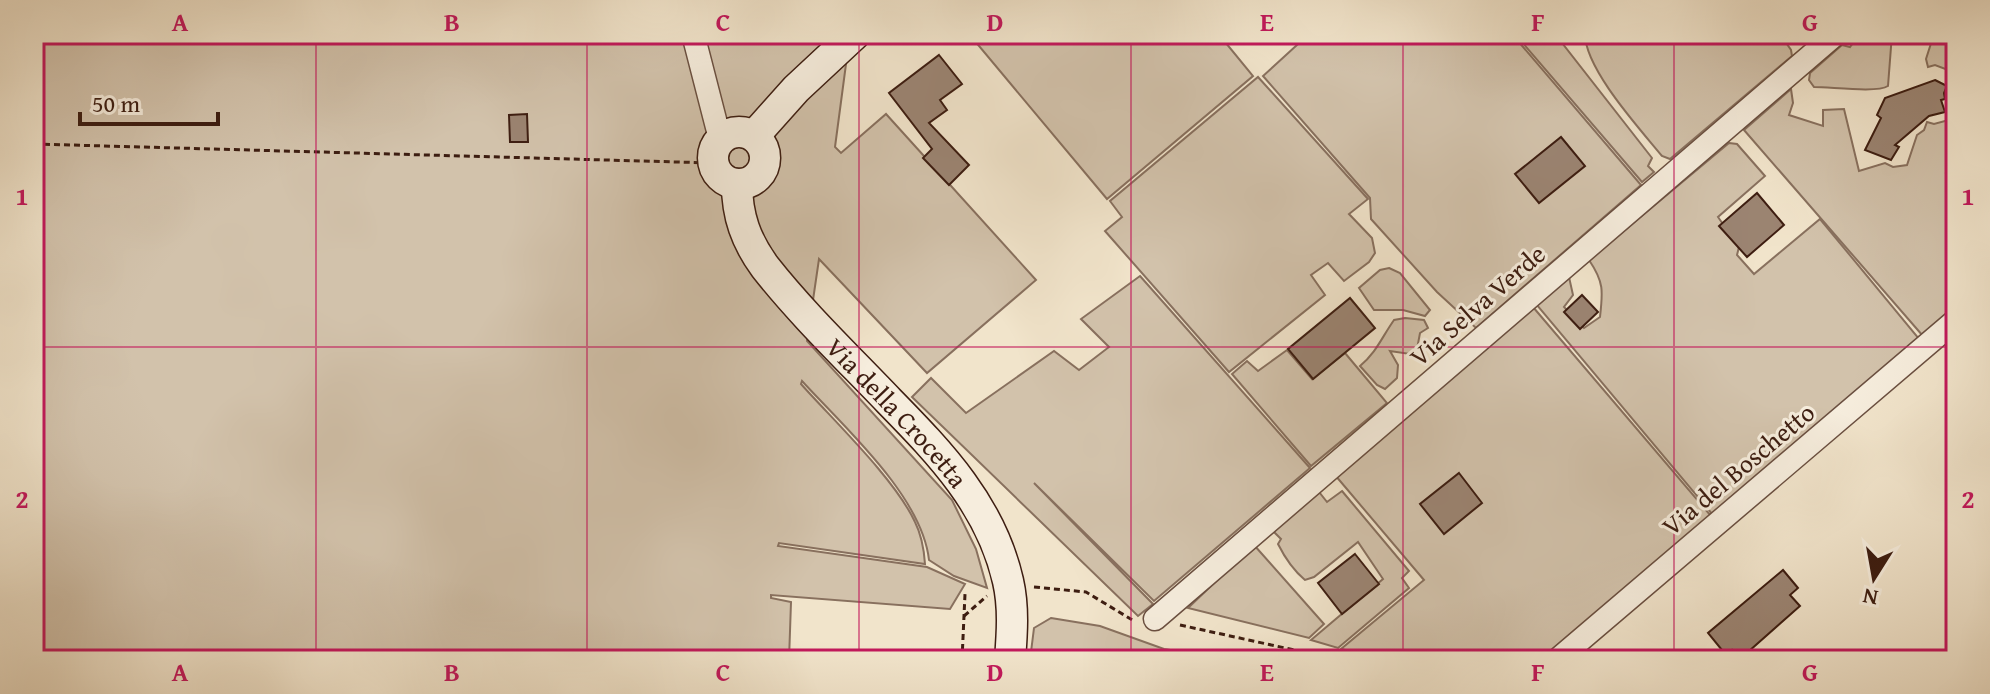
<svg xmlns="http://www.w3.org/2000/svg" width="1990" height="694" viewBox="0 0 1990 694" font-family="'Gentium Book Plus',serif">
<style>
.green{fill:#d2c2ab;stroke:#88705e;stroke-width:2}
.building{fill:#9b8472;stroke:#3d1d11;stroke-width:2}
.lines{fill:none;stroke-linecap:round;stroke-linejoin:round}
.street-casing{stroke:#6a4f40;stroke-width:25}
.secondary-casing{stroke:#3d1d11;stroke-width:33}
.path{stroke:#3d1d11;stroke-width:3;stroke-dasharray:6 4;stroke-linecap:butt}
.street{stroke:#f6eddd;stroke-width:22}
.secondary{stroke:#f6eddd;stroke-width:30}
.grid{fill:none;stroke:#c2185b;stroke-width:2;stroke-opacity:0.55}
.labels{text-anchor:middle;dominant-baseline:central;stroke-width:6;stroke-linejoin:round;paint-order:stroke}
.street-label{font-size:26px;fill:#3d1d11;stroke:#f6eddd}
.neatline{fill:none;stroke:#c2185b;stroke-width:3}
.grid-label{font-size:26px;text-anchor:middle;font-weight:bold;fill:#c2185b}
</style>
<rect width="100%" height="100%" fill="#f1e4cb"/>
<filter id="stains"><feTurbulence type="fractalNoise" baseFrequency=".0025" numOctaves="4"/><feColorMatrix values="0 0 0 0 .2 0 0 0 0 .09 0 0 0 0 .02 0 0 0 .5 -.17"/></filter>
<radialGradient id="worn" r=".72"><stop offset=".6" stop-color="#630" stop-opacity="0"/><stop offset="1" stop-color="#630" stop-opacity=".3"/></radialGradient>
<g class="green">
<path d="M34 34H850L835 147 841 153 886 114 1036 280 927 373 819 259 807 341 952 500 976 549 987 588 954 576 929 560C922 496 844 427 802 381L801 384C834 421 895 479 915 522 922 536 924 549 925 564L779 543 778 546 927 567 965 584 950 609 771 595V598L791 602 789 660H34Z"/>
<polygon points="969,34 1205,34 1221,37 1253,76 1107,199"/>
<polygon points="1309,34 1512,34 1641,185 1476,328 1437,292 1371,219 1370,198 1263,76"/>
<polygon points="1515,34 1555,34 1652,158 1648,166 1654,172 1642,182"/>
<path d="M1585 34H1780L1791 50 1792 56 1670 159 1662 156C1640 129 1585 69 1585 34Z"/>
<path d="M1856 34H1892L1888 86C1877 93 1832 87 1814 87L1809 80 1810 73 1842 45 1850 47 1855 40 1852 37Z"/>
<polygon points="1934,34 1956,34 1956,73 1935,65 1928,67 1926,59"/>
<polygon points="1258,77 1368,199 1349,214 1372,238 1375,253 1369,262 1344,281 1328,263 1311,275 1325,295 1229,372 1105,231 1122,217 1110,201"/>
<polygon points="1791,89 1793,103 1789,115 1823,126 1823,110 1844,109 1859,171 1885,163 1893,167 1907,165 1917,135 1924,130 1927,122 1934,124 1956,118 1956,163 1946,173 1956,185 1956,308 1923,336 1744,130"/>
<path d="M1729 143 1737 144 1765 176 1718 217 1739 247 1737 255 1754 274 1820 219 1920 340 1713 515 1536 304 1569 277 1573 295 1564 307 1584 328 1600 317C1603 291 1604 282 1589 260Z"/>
<polygon points="1389,268 1400,273 1430,310 1425,316 1403,310 1374,310 1359,288 1380,270"/>
<polygon points="1140,276 1310,468 1154,601 1034,483 1153,604 1138,616 912,397 931,378 966,413 1054,351 1079,370 1109,347 1081,319"/>
<polygon points="1533,307 1711,516 1543,660 1389,660 1341,649 1424,580 1335,475"/>
<path d="M1405 318 1424 320 1428 328 1420 333 1417 349 1410 354 1390 351 1398 365 1397 378 1385 389 1377 385 1360 366C1376 353 1382 337 1394 320Z"/>
<polygon points="1287,350 1312,379 1345,353 1387,403 1311,466 1232,374 1247,361 1258,371"/>
<path d="M1342 491 1409 571 1402 578 1409 588 1338 648 1311 640 1383 579 1358 542 1314 577 1305 580C1293 570 1285 558 1278 544L1281 539 1273 531 1319 492 1327 502Z"/>
<polygon points="1254,545 1324,624 1309,638 1188,608"/>
<polygon points="1051,618 1100,626 1164,649 1235,660 1030,660 1034,628"/>
</g>
<g class="building">
<polygon points="939,55 962,84 940,100 947,110 929,123 969,165 949,185 923,158 932,149 889,93"/>
<polygon points="1935,80 1947,86 1944,93 1945,99 1941,100 1945,112 1929,116 1895,145 1899,147 1891,160 1865,150 1881,118 1877,115 1885,98"/>
<polygon points="527,114 528,142 510,142 509,115"/>
<polygon points="1561,137 1585,166 1539,203 1515,174"/>
<polygon points="1757,193 1784,225 1747,257 1719,226"/>
<polygon points="1582,295 1598,312 1580,329 1564,312"/>
<polygon points="1350,298 1375,328 1313,379 1288,349"/>
<polygon points="1459,473 1482,503 1444,534 1420,504"/>
<polygon points="1355,554 1379,584 1342,614 1318,583"/>
<polygon points="1783,570 1798,588 1790,595 1800,606 1740,659 1732,650 1726,655 1708,633"/>
</g>
<g class="lines">
<defs>
<g id="street">
<polyline points="693,34 720,139"/>
<polyline points="1155,619 1836,34"/>
<polyline points="1557,660 1956,320"/>
</g>
<g id="secondary">
<circle cx="739" cy="158" r="26"/>
<polyline points="754,136 796,89 855,34"/>
<path id="s1" d="M737 184C737 216 746 241 765 267 802 314 847 357 889 401 941 454 991 506 1008 581 1014 607 1012 634 1010 660"/>
</g>
</defs>
<use href="#street" class="street-casing"/>
<use href="#secondary" class="secondary-casing"/>
<g class="path">
<polyline points="34,144 713,163"/>
<polyline points="1034,587 1086,592 1134,621"/>
<polyline points="964,616 987,596"/>
<polyline points="1180,625 1340,660"/>
<polyline points="962,660 965,594"/>
</g>
<use href="#street" class="street"/>
<use href="#secondary" class="secondary"/>
</g>
<path class="grid" d="M316 34V660M587 34V660M859 34V660M1131 34V660M1403 34V660M1674 34V660M34 347H1956"/>
<g class="labels">
<g class="street-label">
<text transform="translate(1477 305) rotate(-41)">Via Selva Verde</text>
<text stroke="none"><textPath href="#s1" startOffset="286">Via della Crocetta</textPath></text>
<text transform="translate(1738 469) rotate(-40)">Via del Boschetto</text>
</g>
</g>
<rect width="1990" height="694" fill="none" stroke="#f1e4cb" stroke-width="88"/>
<g transform="translate(1874 578) rotate(191)" stroke="#f6eddd" stroke-width="6" paint-order="stroke">
<path d="M0-6L14 30L0 20L-14 30Z" fill="#3d1d11"/>
<text y="-12" font-size="22" font-weight="bold" text-anchor="middle" fill="#3d1d11">N</text>
</g>
<path d="M80 112v12h138v-12" fill="none" stroke="#3d1d11" stroke-width="4"/>
<text x="92" y="112" font-size="24" fill="#3d1d11" stroke="#f6eddd" stroke-width="6" paint-order="stroke">50 m</text>
<rect x="44" y="44" width="1902" height="606" class="neatline"/>
<g class="grid-label">
<text x="180" y="31">A</text>
<text x="452" y="31">B</text>
<text x="723" y="31">C</text>
<text x="995" y="31">D</text>
<text x="1267" y="31">E</text>
<text x="1538" y="31">F</text>
<text x="1810" y="31">G</text>
<text x="22" y="205">1</text>
<text x="1968" y="205">1</text>
<text x="22" y="508">2</text>
<text x="1968" y="508">2</text>
<text x="180" y="681">A</text>
<text x="452" y="681">B</text>
<text x="723" y="681">C</text>
<text x="995" y="681">D</text>
<text x="1267" y="681">E</text>
<text x="1538" y="681">F</text>
<text x="1810" y="681">G</text>
</g>
<rect width="100%" height="100%" filter="url(#stains)"/>
<rect width="100%" height="100%" fill="url(#worn)"/>
</svg>
